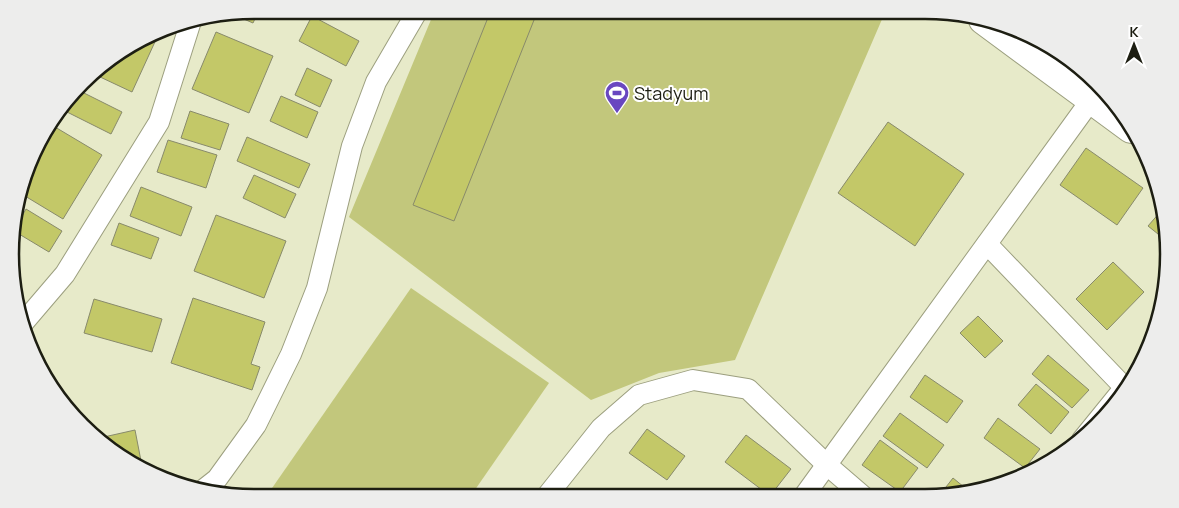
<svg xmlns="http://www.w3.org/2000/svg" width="1179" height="508" viewBox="0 0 1179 508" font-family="Manrope,sans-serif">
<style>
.green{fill:#c2c77c}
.building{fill:#c3c868;stroke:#888a6b}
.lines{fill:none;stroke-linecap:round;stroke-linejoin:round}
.street-casing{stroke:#9c9f7f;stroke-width:22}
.secondary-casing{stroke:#9c9f7f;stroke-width:30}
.street{stroke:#fff;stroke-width:20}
.secondary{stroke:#fff;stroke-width:28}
.labels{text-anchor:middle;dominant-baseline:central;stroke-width:4;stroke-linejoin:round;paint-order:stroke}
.poi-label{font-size:18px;fill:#1d1e12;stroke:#fff;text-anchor:start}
.rim{fill:none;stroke:#1d1e12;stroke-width:2.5}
</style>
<rect width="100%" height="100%" fill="#e7eac9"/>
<g class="green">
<polygon points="435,10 886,10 735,360 659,373 591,400 349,217"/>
<polygon points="411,288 549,383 470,497 279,498 270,491"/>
</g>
<g class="building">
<polygon points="254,10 259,10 253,23 232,14"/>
<polygon points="491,10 538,10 454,221 413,205"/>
<polygon points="312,16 359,41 346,66 299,41"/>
<polygon points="216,32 273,56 249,113 192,89"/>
<polygon points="159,33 132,92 98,76 103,65"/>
<polygon points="307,68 332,80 320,107 295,95"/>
<polygon points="78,90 122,112 111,134 67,112"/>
<polygon points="281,96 318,112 307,138 270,121"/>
<polygon points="190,111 229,124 220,150 181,138"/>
<polygon points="888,122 964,174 915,246 838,193"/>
<polygon points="55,127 102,155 63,219 20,193 27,174"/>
<polygon points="247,137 310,164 299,188 237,161"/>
<polygon points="168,140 217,155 206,188 157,172"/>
<polygon points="1086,148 1143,188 1117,225 1060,185"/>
<polygon points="254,175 296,194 285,218 243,198"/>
<polygon points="141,187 192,207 181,236 130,216"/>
<polygon points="26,209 62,231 49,252 14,231"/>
<polygon points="1161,211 1168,238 1168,242 1148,226"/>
<polygon points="216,215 286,241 264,298 194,271"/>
<polygon points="119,223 159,238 151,259 111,245"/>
<polygon points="1113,262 1144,292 1107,330 1076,299"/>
<polygon points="193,298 265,322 251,364 260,367 252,390 171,363"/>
<polygon points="94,299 162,319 152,352 84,333"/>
<polygon points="978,316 1003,341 985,358 960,333"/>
<polygon points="1048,355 1089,390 1072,408 1032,374"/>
<polygon points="925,375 963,401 947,423 910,397"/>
<polygon points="1036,384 1069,412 1051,434 1018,405"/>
<polygon points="900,413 944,445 927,468 883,436"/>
<polygon points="998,418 1040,449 1025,468 984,438"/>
<polygon points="647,429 685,456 667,480 629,453"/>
<polygon points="135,430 142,466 95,439"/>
<polygon points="746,435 791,469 770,496 725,462"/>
<polygon points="880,440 918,468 900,492 862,465"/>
<polygon points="953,478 970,492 957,496 939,496"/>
</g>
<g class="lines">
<defs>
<g id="street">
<polyline points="987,244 1127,390"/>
<polyline points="24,322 65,274 159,122 191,21"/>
<polyline points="1082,440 1125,387"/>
<polyline points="203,490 217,479 256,425 291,354 317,288 352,146 376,82 418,10"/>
<polyline points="804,496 1091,100"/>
<polyline points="546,497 601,428 639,395 693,380 748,389 827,465 863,496"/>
</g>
<polyline id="secondary" points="983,20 1131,129"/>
</defs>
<use href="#street" class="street-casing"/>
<use href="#secondary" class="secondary-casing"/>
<use href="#street" class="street"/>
<use href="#secondary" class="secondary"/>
</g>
<defs>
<symbol id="stadium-pin" viewBox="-11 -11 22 30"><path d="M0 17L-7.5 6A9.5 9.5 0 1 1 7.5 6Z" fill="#6947c0" stroke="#fff"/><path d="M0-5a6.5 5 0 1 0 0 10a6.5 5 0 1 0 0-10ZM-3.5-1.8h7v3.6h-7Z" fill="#fff"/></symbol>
</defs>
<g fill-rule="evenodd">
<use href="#stadium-pin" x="603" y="79" width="28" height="38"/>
</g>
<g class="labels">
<g class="poi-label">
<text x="634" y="93">Stadyum</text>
</g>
</g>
<path d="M0 0H1179V508H0ZM254 19H925A235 235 0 0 1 1160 254V254A235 235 0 0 1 925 489H254A235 235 0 0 1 19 254V254A235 235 0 0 1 254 19Z" fill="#ededec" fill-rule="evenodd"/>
<path class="rim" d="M254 19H925A235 235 0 0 1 1160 254V254A235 235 0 0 1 925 489H254A235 235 0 0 1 19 254V254A235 235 0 0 1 254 19Z"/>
<g transform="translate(1134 45)" stroke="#ffffff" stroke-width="4" paint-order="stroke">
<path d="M0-4L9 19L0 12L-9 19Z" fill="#1d1e12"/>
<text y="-8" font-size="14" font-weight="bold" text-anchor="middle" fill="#1d1e12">K</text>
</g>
</svg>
